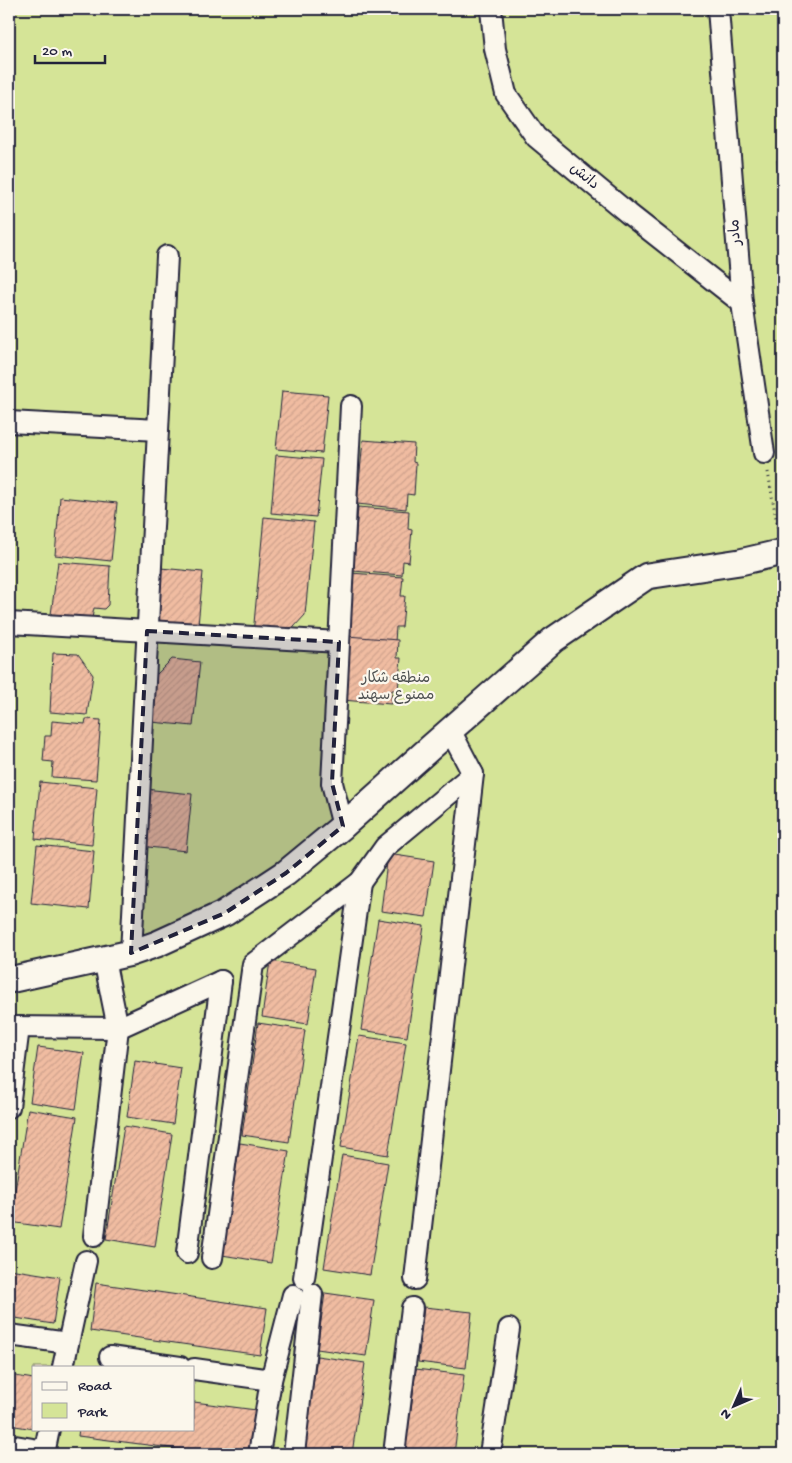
<svg xmlns="http://www.w3.org/2000/svg" width="792" height="1463" viewBox="0 0 792 1463" font-family="'Gochi Hand','Playpen Sans Arabic',sans-serif">
<style>
.park{fill:#d5e497;stroke:#7c8369;fill-rule:evenodd}
.building{fill:url(#building-hatch);stroke:#22223b}
.lines{fill:none;stroke-linecap:round;stroke-linejoin:round}
.minor-casing{stroke:#22223b;stroke-width:24}
.tertiary-casing{stroke:#22223b;stroke-width:29}
.path{stroke:#22223b;stroke-width:3;stroke-dasharray:1 4;stroke-linecap:butt}
.minor{stroke:#fbf7ec;stroke-width:20}
.tertiary{stroke:#fbf7ec;stroke-width:25}
.marked{fill:#22223b;fill-opacity:0.2;stroke:#22223b;stroke-width:4;stroke-dasharray:10 6;stroke-linejoin:round}
.labels{text-anchor:middle;dominant-baseline:central;stroke-width:4.5;stroke-linejoin:round;paint-order:stroke}
.street-label{font-size:15px;fill:#22223b;stroke:#fbf7ec}
.park-label{font-size:15px;fill:#4f5252;stroke:#fbf7ec}
</style>
<defs>
<pattern id="building-hatch" width="6" height="6" patternUnits="userSpaceOnUse" patternTransform="scale(1.25)"><rect width="6" height="6" fill="#f0bca1"/><path d="M-1 1l2-2M0 6l6-6M5 7l2-2" fill="none" stroke="#cea18c"/></pattern>
</defs>
<rect width="100%" height="100%" fill="#f8e5d6"/>
<filter id="ink" filterUnits="userSpaceOnUse"><feTurbulence type="fractalNoise" baseFrequency=".02" numOctaves="2"/><feDisplacementMap in="SourceGraphic" scale="10" xChannelSelector="R" yChannelSelector="G"/><feConvolveMatrix kernelMatrix="1 2 1 2 8 2 1 2 1" color-interpolation-filters="sRGB"/></filter>
<g filter="url(#ink)">
<path class="park" d="M9 9H783V1454H9ZM34 1367H194V1429H34Z"/>
<g class="building">
<polygon points="777,160 783,160 783,264"/>
<polygon points="282,391 328,395 322,453 276,449"/>
<polygon points="363,440 414,444 413,462 416,463 414,495 407,494 406,509 357,504"/>
<polygon points="276,455 322,459 316,517 271,513"/>
<polygon points="60,497 117,503 111,561 55,555"/>
<polygon points="358,507 409,511 408,529 412,530 409,562 403,561 402,575 353,571"/>
<polygon points="264,517 314,522 305,615 294,627 253,634"/>
<polygon points="58,562 110,566 108,605 104,609 94,608 92,618 50,622"/>
<polygon points="150,567 203,572 197,636 169,634 147,601"/>
<polygon points="351,573 403,577 401,596 405,596 402,627 396,627 395,642 346,637"/>
<polygon points="347,636 398,640 397,658 401,658 398,690 392,690 391,704 342,700"/>
<polygon points="53,653 78,654 93,675 87,715 50,712"/>
<polygon points="172,659 200,662 193,726 141,721 144,687"/>
<polygon points="86,719 101,720 96,780 52,777 53,762 43,761 45,736 51,736 52,721 85,724"/>
<polygon points="40,782 97,788 92,845 35,839"/>
<polygon points="135,788 192,794 186,851 129,845"/>
<polygon points="37,845 94,851 89,909 31,903"/>
<polygon points="388,854 434,861 426,917 381,911"/>
<polygon points="378,919 424,926 407,1037 361,1030"/>
<polygon points="270,961 316,968 308,1024 262,1017"/>
<polygon points="258,1023 305,1030 289,1142 242,1135"/>
<polygon points="359,1036 406,1043 388,1155 341,1147"/>
<polygon points="38,1047 84,1053 76,1109 30,1102"/>
<polygon points="135,1061 181,1068 173,1124 127,1117"/>
<polygon points="28,1109 77,1117 59,1229 10,1222"/>
<polygon points="124,1126 172,1134 155,1247 106,1239"/>
<polygon points="240,1143 289,1151 271,1263 222,1255"/>
<polygon points="342,1155 388,1163 370,1275 324,1268"/>
<polygon points="9,1269 60,1277 53,1324 9,1317"/>
<polygon points="96,1283 267,1308 260,1355 90,1331"/>
<polygon points="325,1293 374,1300 366,1356 317,1349"/>
<polygon points="424,1307 472,1312 466,1368 418,1362"/>
<polygon points="317,1356 365,1363 352,1454 304,1454"/>
<polygon points="416,1369 464,1375 454,1454 405,1454"/>
<polygon points="9,1375 34,1379 34,1429 9,1425"/>
<polygon points="194,1402 256,1410 250,1454 217,1454 78,1436 79,1429 194,1429"/>
</g>
<g class="lines">
<defs>
<g id="minor">
<polyline points="491,9 495,49 506,94 536,137 629,214 742,303"/>
<polyline points="718,9 742,303 764,453"/>
<polyline points="9,422 158,430"/>
<polyline points="9,623 339,642"/>
<polyline points="343,826 332,783 351,406"/>
<polyline points="131,953 167,256"/>
<polyline points="9,1027 118,1028 221,981"/>
<polyline points="9,1107 19,1027"/>
<polyline points="94,1236 118,1028 104,959"/>
<polyline points="187,1253 221,981"/>
<polyline points="212,1258 253,964 360,882 385,847 473,774"/>
<polyline points="304,1278 360,882"/>
<polyline points="415,1279 473,774 450,730"/>
<polyline points="9,1335 68,1343"/>
<polyline points="110,1357 180,1367"/>
<polyline points="63,1367 86,1261"/>
<polyline points="194,1369 271,1380"/>
<polyline points="9,1445 45,1451"/>
<polyline points="44,1454 49,1429"/>
<polyline points="259,1454 271,1380 293,1295"/>
<polyline points="294,1454 312,1294"/>
<polyline points="394,1454 412,1308"/>
<polyline points="490,1454 509,1329"/>
</g>
<polyline id="tertiary" points="9,980 131,953 157,944 225,913 286,873 343,826 430,748 553,640 647,576 740,562 783,552"/>
</defs>
<use href="#minor" class="minor-casing"/>
<use href="#tertiary" class="tertiary-casing"/>
<polyline class="path" points="768,472 778,530"/>
<use href="#minor" class="minor"/>
<use href="#tertiary" class="tertiary"/>
</g>
</g>
<path class="marked" d="M147 631 339 642 332 783 343 826 286 873 225 913 131 953Z"/>
<g class="labels">
<g class="street-label">
<text transform="translate(584 177) rotate(40)">دانش</text>
<text transform="translate(736 232) rotate(-95)">مادر</text>
</g>
<g class="park-label">
<text x="396" y="679">منطقه شکار<tspan x="396" dy="17">ممنوع سهند</tspan></text>
</g>
</g>
<rect width="792" height="1463" fill="none" stroke="#fbf7ec" stroke-width="30"/>
<rect x="15" y="15" width="762" height="1433" fill="none" stroke="#22223b" stroke-width="2" filter="url(#ink)"/>
<rect x="32" y="1366" width="162" height="65" fill="#fbf7ec" stroke="#a4a2a5"/>
<rect x="42" y="1382" width="25" height="8" fill="#fbf7ec" stroke="#a4a2a5"/>
<text x="78" y="1390" font-size="15" fill="#22223b">Road</text>
<rect x="42" y="1403" width="25" height="15" fill="#d5e497" stroke="#a4a2a5"/>
<text x="78" y="1416" font-size="15" fill="#22223b">Park</text>
<g transform="translate(734 1406) rotate(225)" stroke="#fbf7ec" stroke-width="4" paint-order="stroke">
<path d="M0-4L9 19L0 12L-9 19Z" fill="#22223b"/>
<text y="-8" font-size="14" font-weight="bold" text-anchor="middle" fill="#22223b">N</text>
</g>
<path d="M35 55v8h70v-8" fill="none" stroke="#22223b" stroke-width="2.5"/>
<text x="42" y="55" font-size="15" fill="#22223b" stroke="#fbf7ec" stroke-width="4" paint-order="stroke">20 m</text>
</svg>
